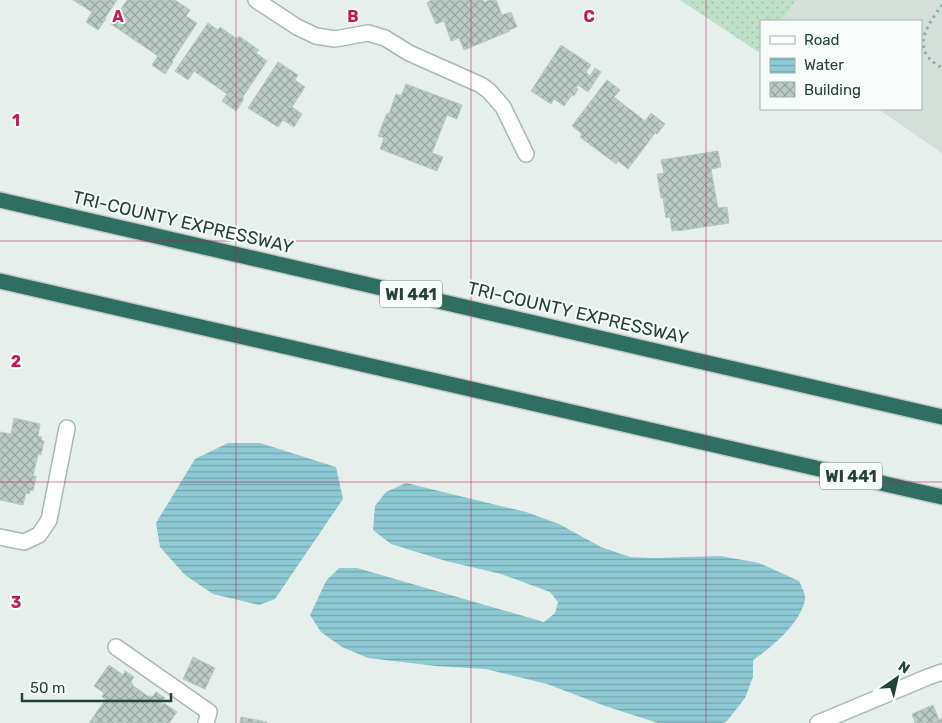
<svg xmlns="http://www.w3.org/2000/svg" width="942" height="723" viewBox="0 0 942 723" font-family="Rubik,sans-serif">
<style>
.built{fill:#d4dfda}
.park{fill:url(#park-dots)}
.water{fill:url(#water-rules)}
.building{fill:url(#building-cross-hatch);stroke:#b8c9c2}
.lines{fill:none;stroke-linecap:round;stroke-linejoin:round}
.minor-casing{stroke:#a8b8b2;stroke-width:18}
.highway-casing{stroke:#c2cac8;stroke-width:18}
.path{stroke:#86b3a5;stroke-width:3;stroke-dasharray:2.5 4;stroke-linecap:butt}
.minor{stroke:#fff;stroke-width:15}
.highway{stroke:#2f6f62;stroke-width:15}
.grid{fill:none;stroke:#c2185b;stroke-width:1;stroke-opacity:0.55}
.labels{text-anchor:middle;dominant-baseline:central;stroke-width:4;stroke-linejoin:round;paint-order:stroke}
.shield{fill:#f7fbf9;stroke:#637a73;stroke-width:1}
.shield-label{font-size:16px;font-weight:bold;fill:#24423a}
.street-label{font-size:18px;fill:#24423a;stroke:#f7fbf9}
.grid-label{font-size:16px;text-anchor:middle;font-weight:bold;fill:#c2185b;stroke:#f7fbf9;stroke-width:4;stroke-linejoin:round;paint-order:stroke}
</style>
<defs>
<pattern id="park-dots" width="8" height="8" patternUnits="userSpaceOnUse" patternTransform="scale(1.25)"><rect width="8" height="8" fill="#bfe0c8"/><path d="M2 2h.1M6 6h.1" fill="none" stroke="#a4c1ad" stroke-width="1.8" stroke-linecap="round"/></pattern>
<pattern id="water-rules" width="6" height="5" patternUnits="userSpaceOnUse" patternTransform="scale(1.25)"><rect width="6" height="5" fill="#8ec9d4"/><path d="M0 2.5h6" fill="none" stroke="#74a5ad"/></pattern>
<pattern id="building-cross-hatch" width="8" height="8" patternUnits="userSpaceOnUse" patternTransform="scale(1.25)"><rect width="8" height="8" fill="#bbcac4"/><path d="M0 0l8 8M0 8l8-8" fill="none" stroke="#98a6a0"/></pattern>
</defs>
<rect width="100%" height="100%" fill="#e6efeb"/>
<polygon class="built" points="796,0 942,0 942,153 878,109 921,109 921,21 782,21"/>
<polygon class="park" points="680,0 796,0 782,21 761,21 761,51 760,53"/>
<g class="water">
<polygon points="228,443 260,443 336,467 343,499 275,599 259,605 213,594 185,575 160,547 156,523 195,459"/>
<path d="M406 483 526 512 559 524 601 547 630 557 654 558 721 556 759 563 799 581C801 586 806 594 805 599 802 622 771 648 753 660V677L745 698 727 721 723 723H658L605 706 547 684 486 669 436 666 368 658 342 647 321 632 310 615 326 581 339 568H357L544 622 555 613 558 602 550 592 501 574 446 561 391 544 373 530 375 506 386 492Z"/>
</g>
<g class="building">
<polygon points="73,0 117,0 105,18 106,19 98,30 86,22 92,12"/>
<polygon points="127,0 175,0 190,10 186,16 197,23 172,61 173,62 165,74 152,65 158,56 111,24"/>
<polygon points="431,0 483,0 484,2 490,0 496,0 502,15 511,12 517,27 509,30 510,31 464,50 459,38 451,41 444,21 436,24 427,3"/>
<polygon points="208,23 218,30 220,27 237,39 239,36 259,50 256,53 267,61 242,98 244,99 236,111 222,101 227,94 194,71 188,80 175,71"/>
<polygon points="561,45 591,65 586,72 590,76 595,68 601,72 588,92 578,85 576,88 578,89 574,96 572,95 564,106 554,99 551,104 531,91"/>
<polygon points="278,62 298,75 295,80 305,87 292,107 302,114 294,127 283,120 278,127 248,108"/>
<polygon points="607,80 620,90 614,97 645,121 651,113 665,124 657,134 655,133 628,169 618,161 616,164 580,137 582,134 572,126"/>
<polygon points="406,84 462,105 457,119 447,115 432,153 443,157 437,171 380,149 384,138 378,136 387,113 389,114 396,94 401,96"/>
<polygon points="718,151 721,167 711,169 718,208 727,207 729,223 677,231 677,230 672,231 670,217 666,218 663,198 661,198 657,174 664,173 661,160"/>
<polygon points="14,418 40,424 38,436 42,437 41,440 44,441 41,455 38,454 33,476 36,476 33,491 30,490 29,494 26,493 23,505 0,500 0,432 11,434"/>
<polygon points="193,657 215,668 205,689 183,679"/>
<polygon points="109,665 123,675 125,671 134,677 131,682 133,684 132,685 149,697 150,696 152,697 156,692 165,698 161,704 163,705 164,703 177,712 169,723 89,723 106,699 102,697 104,693 94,686"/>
<polygon points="933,705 939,720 942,718 942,723 915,723 912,714"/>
<polygon points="241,717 267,722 266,723 240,723"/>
</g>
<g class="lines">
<defs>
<g id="minor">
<polyline points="256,0 297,27 316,36 335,39 368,33 385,38 409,53 481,85 489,91 503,107 526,154"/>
<polyline points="0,537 24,542 39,535 49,520 67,428"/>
<polyline points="116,647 209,712 206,723"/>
<polyline points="818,723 928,677 942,672"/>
</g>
<g id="highway">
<polyline points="0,200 942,417"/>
<polyline points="0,281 942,497"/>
</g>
</defs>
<use href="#minor" class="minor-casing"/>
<use href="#highway" class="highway-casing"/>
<path class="path" d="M942 5C932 20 914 40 929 58 932 62 938 65 942 68"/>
<use href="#minor" class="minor"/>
<use href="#highway" class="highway"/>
</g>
<path class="grid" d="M236 0V723M471 0V723M706 0V723M0 241H942M0 482H942"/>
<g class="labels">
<g class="shield">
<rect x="380" y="280.5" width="62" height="27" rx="4"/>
<rect x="820" y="462.5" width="62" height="27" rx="4"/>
</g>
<g class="shield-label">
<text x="411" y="294">WI 441</text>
<text x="851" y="476">WI 441</text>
</g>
<g class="street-label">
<text transform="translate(183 222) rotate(13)">TRI-COUNTY EXPRESSWAY</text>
<text transform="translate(578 313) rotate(13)">TRI-COUNTY EXPRESSWAY</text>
</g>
</g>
<g class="grid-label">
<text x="118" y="22">A</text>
<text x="353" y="22">B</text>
<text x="589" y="22">C</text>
<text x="16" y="126">1</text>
<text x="16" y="367">2</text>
<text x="16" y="608">3</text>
</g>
<rect x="760" y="20" width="162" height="90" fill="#f7fbf9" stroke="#a3b1ad"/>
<rect x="770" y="36" width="25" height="8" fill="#ffffff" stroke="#a3b1ad"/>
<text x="804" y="45" font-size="15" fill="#24423a">Road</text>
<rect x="770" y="58" width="25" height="15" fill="url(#water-rules)" stroke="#a3b1ad"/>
<text x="804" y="70" font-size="15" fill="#24423a">Water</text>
<rect x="770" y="82" width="25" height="15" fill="url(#building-cross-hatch)" stroke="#a3b1ad"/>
<text x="804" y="95" font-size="15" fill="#24423a">Building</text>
<g transform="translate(897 678) rotate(34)" stroke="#f7fbf9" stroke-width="4" paint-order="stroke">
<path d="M0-4L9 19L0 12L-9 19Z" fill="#24423a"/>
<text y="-8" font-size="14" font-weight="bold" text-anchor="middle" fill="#24423a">N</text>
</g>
<path d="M22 693v8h149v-8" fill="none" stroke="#24423a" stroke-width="2.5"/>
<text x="30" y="693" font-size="15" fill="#24423a" stroke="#f7fbf9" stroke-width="4" paint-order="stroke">50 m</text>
</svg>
